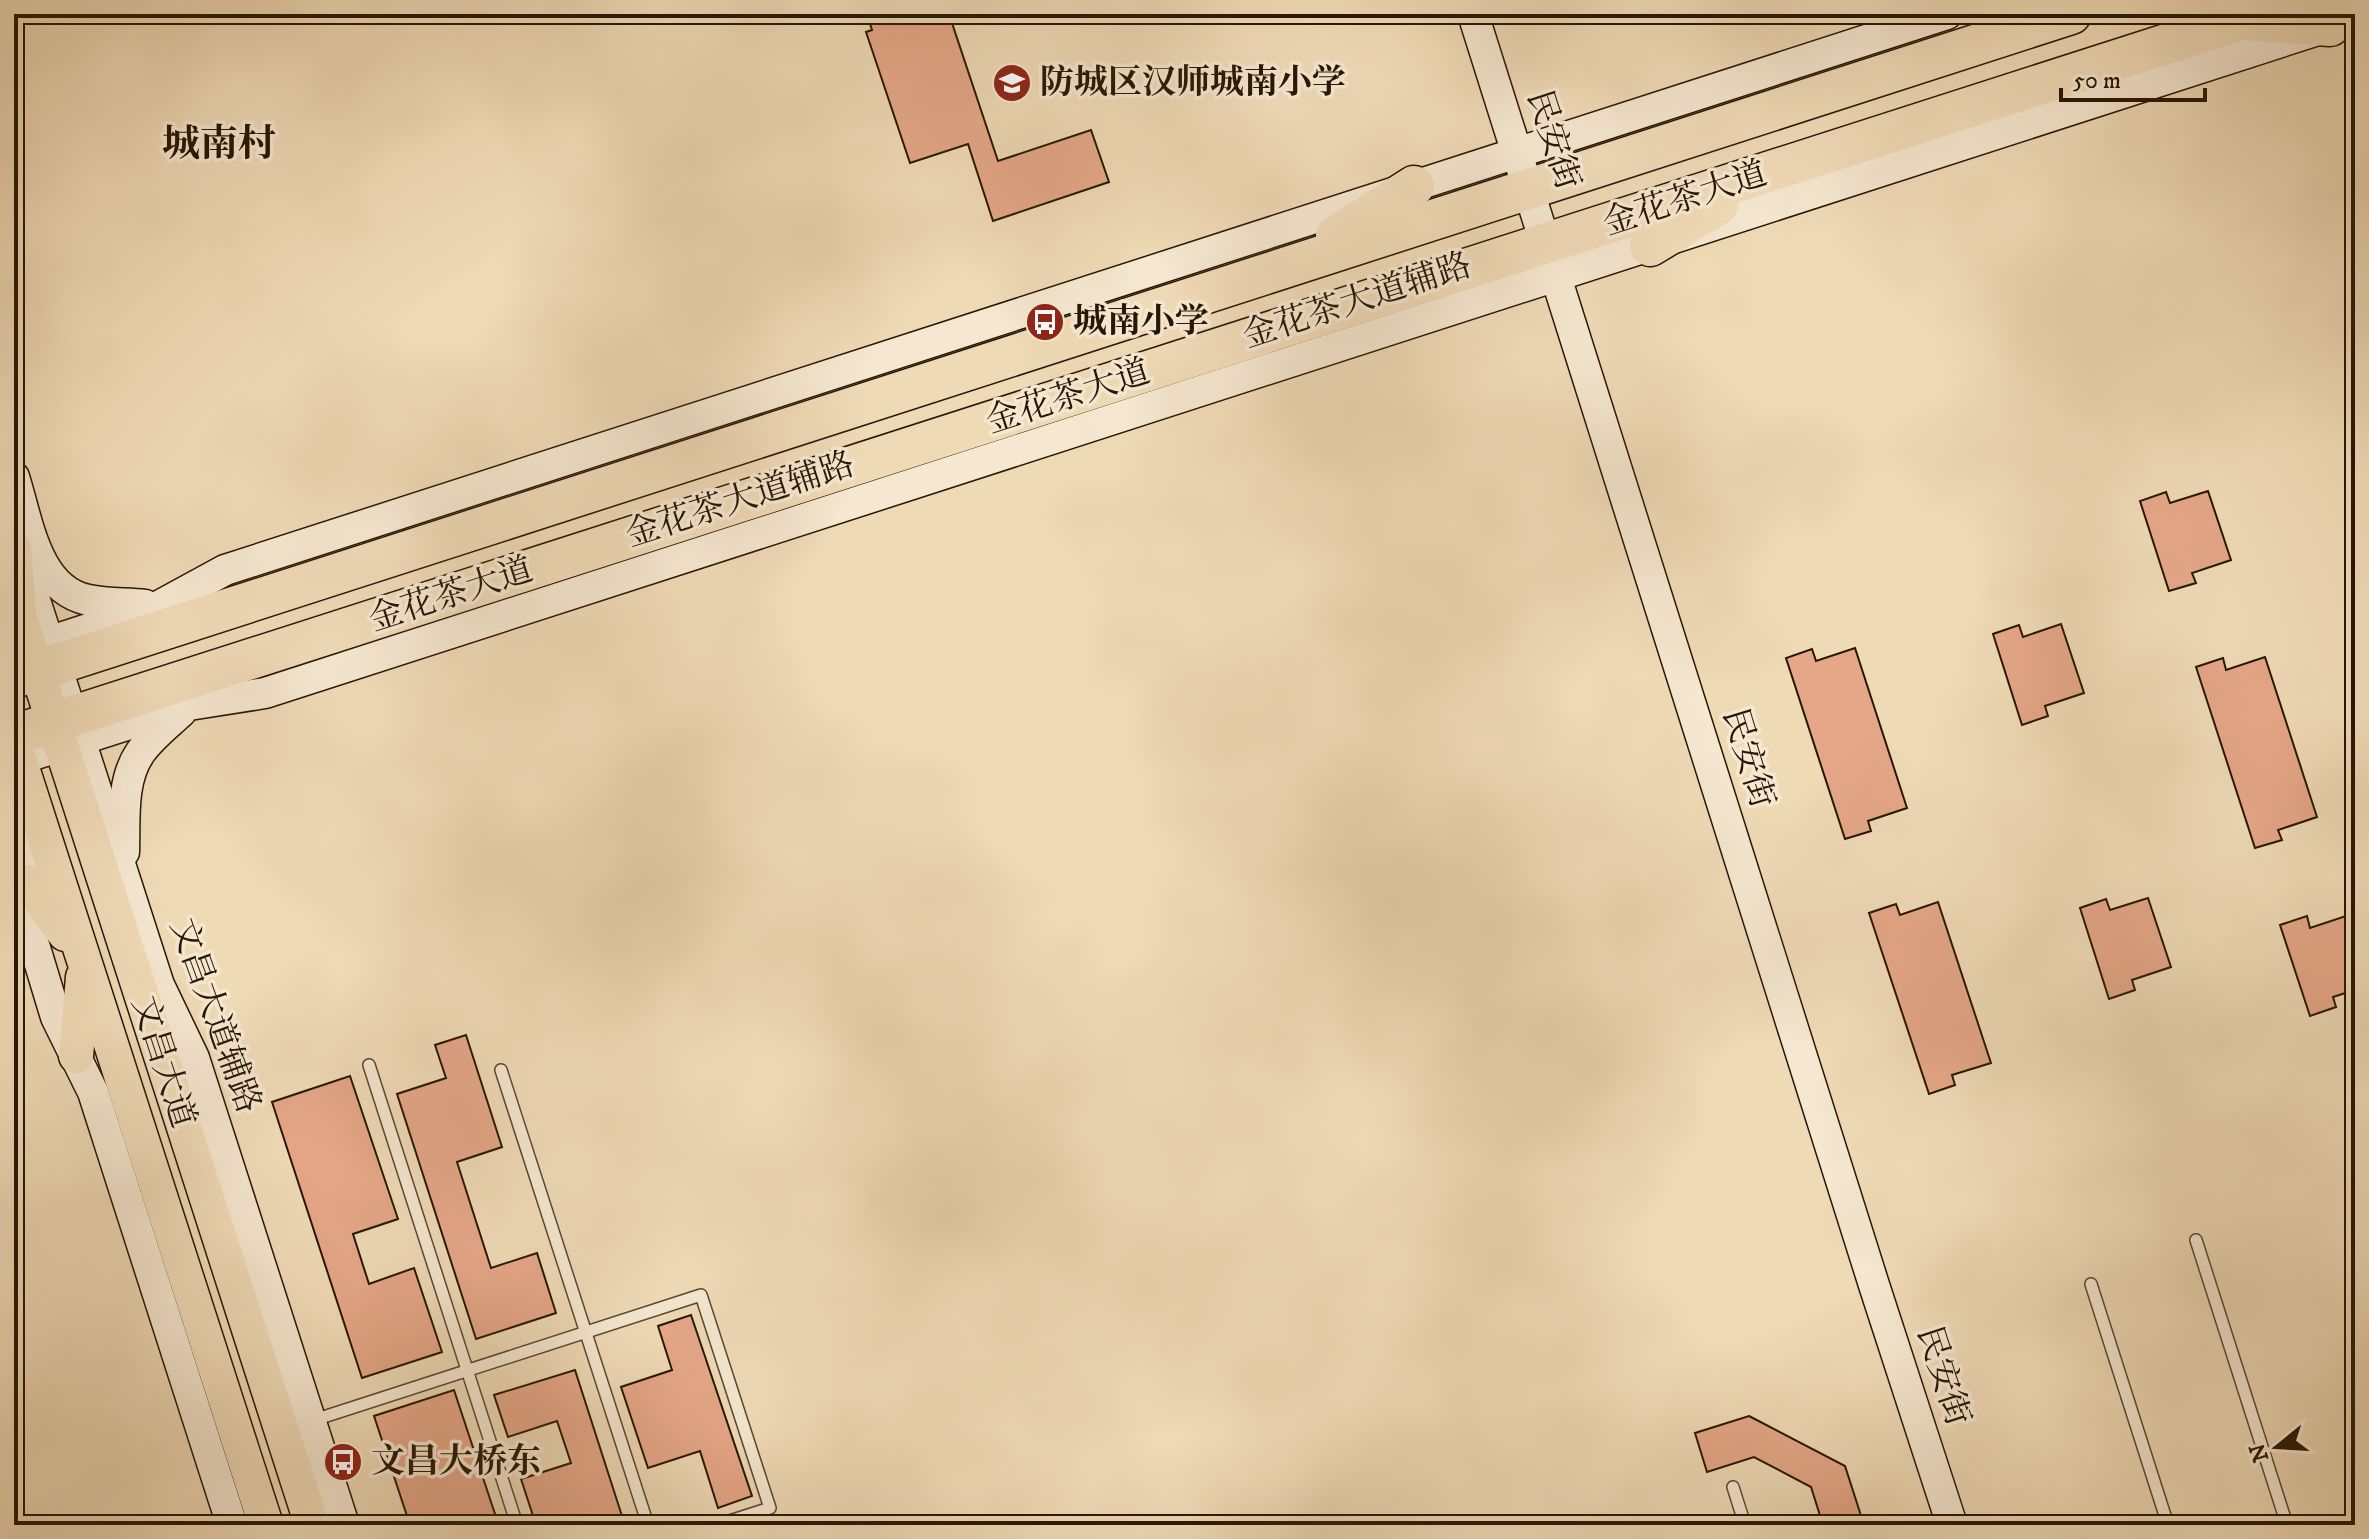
<svg xmlns="http://www.w3.org/2000/svg" width="2369" height="1539" viewBox="0 0 2369 1539" font-family="'IM FELL DW Pica','Noto Serif SC',serif">
<style>
.building{fill:#e5a788;stroke:#271604;stroke-width:2}
.lines{fill:none;stroke-linecap:round;stroke-linejoin:round}
.lane-casing{stroke:#594730;stroke-width:14}
.secondary-casing{stroke:#271604;stroke-width:33}
.primary-casing{stroke:#271604;stroke-width:37}
.highway-casing{stroke:#271604;stroke-width:43}
.lane{stroke:#f5e7d0;stroke-width:11}
.secondary{stroke:#f5e7d0;stroke-width:30}
.primary{stroke:#efdab6;stroke-width:34}
.highway{stroke:#efdab6;stroke-width:40}
.labels{text-anchor:middle;dominant-baseline:central;stroke-width:7;stroke-linejoin:round;paint-order:stroke}
.poi-label{font-size:34px;font-weight:bold;fill:#271604;stroke:#f5e7d0;text-anchor:start}
.street-label{font-size:34px;fill:#271604;stroke:#f5e7d0}
.quarter-label{font-size:38px;font-weight:bold;fill:#271604;stroke:#f5e7d0}
</style>
<rect width="100%" height="100%" fill="#efdab6"/>
<filter id="stains"><feTurbulence type="fractalNoise" baseFrequency=".0025" numOctaves="4"/><feColorMatrix values="0 0 0 0 .2 0 0 0 0 .09 0 0 0 0 .02 0 0 0 .5 -.17"/></filter>
<radialGradient id="worn" r=".72"><stop offset=".6" stop-color="#630" stop-opacity="0"/><stop offset="1" stop-color="#630" stop-opacity=".3"/></radialGradient>
<g class="building">
<polygon points="867,14 949,14 998,161 1091,130 1109,182 993,221 968,144 910,163 866,32 872,30"/>
<polygon points="2208,491 2231,560 2192,573 2196,583 2169,591 2140,501 2166,492 2170,503"/>
<polygon points="2061,624 2084,693 2045,706 2048,716 2022,725 1993,634 2019,625 2023,637"/>
<polygon points="1855,648 1907,808 1868,821 1871,831 1845,839 1786,658 1812,649 1816,661"/>
<polygon points="2265,657 2317,817 2278,830 2282,840 2255,848 2196,667 2223,658 2226,670"/>
<polygon points="2148,898 2171,967 2132,980 2135,990 2109,999 2080,908 2106,899 2110,910"/>
<polygon points="1938,902 1991,1063 1952,1075 1955,1085 1929,1094 1869,913 1896,904 1900,915"/>
<polygon points="2349,915 2355,933 2355,990 2333,997 2336,1007 2310,1016 2280,925 2307,916 2310,928"/>
<polygon points="466,1035 502,1147 457,1162 491,1268 537,1253 556,1313 476,1339 397,1094 446,1078 435,1045"/>
<polygon points="350,1076 398,1219 353,1234 369,1284 414,1268 442,1352 362,1378 272,1102"/>
<polygon points="691,1315 752,1496 718,1508 700,1451 648,1468 621,1387 672,1370 658,1326"/>
<polygon points="575,1370 622,1516 595,1525 536,1525 521,1479 571,1463 557,1421 508,1437 494,1395"/>
<polygon points="454,1390 493,1508 499,1525 410,1525 374,1416"/>
<polygon points="1749,1416 1845,1466 1864,1525 1823,1525 1811,1487 1754,1457 1707,1472 1695,1433"/>
</g>
<g class="lines">
<defs>
<g id="lane">
<polyline points="369,1065 517,1525"/>
<polyline points="501,1070 648,1525"/>
<polyline points="2196,1240 2287,1525"/>
<polyline points="2091,1284 2168,1525"/>
<polyline points="311,1421 701,1295 770,1508 717,1525"/>
<polyline points="1733,1487 1745,1525"/>
</g>
<g id="secondary">
<polyline points="1473,14 1874,1285 1952,1525"/>
<path d="M14 477C28 521 36 589 88 600 107 604 127 603 145 605"/>
<polyline points="22,560 159,985 194,1058 344,1525"/>
<polyline points="14,653 159,606 225,570 1947,14"/>
<polyline points="14,761 189,705 265,693 2355,18"/>
<polyline points="14,815 26,853 29,928 56,1017 93,1092 232,1525"/>
<path d="M124 852C125 819 121 781 140 753 151 737 167 725 181 712"/>
</g>
<g id="primary">
<polyline points="14,547 19,613"/>
<polyline points="14,599 312,1525"/>
<polyline points="14,743 266,1525"/>
<polyline points="27,882 65,934"/>
<polyline points="76,1056 83,977"/>
</g>
<g id="highway">
<polyline points="2241,20 2330,26"/>
<polyline points="1336,236 1414,186"/>
<polyline points="1650,246 1718,205"/>
<polyline points="14,678 2071,14"/>
<polyline points="14,735 2260,14"/>
</g>
</defs>
<use href="#lane" class="lane-casing"/>
<use href="#secondary" class="secondary-casing"/>
<use href="#primary" class="primary-casing"/>
<use href="#highway" class="highway-casing"/>
<use href="#lane" class="lane"/>
<use href="#secondary" class="secondary"/>
<use href="#primary" class="primary"/>
<use href="#highway" class="highway"/>
</g>
<defs>
<symbol id="school-disc" viewBox="-11 -11 22 22"><circle r="9.5" fill="#8f2418" stroke="#f5e7d0"/><path d="M0-5L7-2L0 1L-7-2ZM-4 1L0 2.5L4 1V4Q0 6-4 4Z" fill="#fff"/></symbol>
<symbol id="bus-disc" viewBox="-11 -11 22 22"><circle r="9.5" fill="#8f2418" stroke="#f5e7d0"/><path d="M-5-6H5V4H4V6H2V4H-2V6H-4V4H-5ZM-3.5-4V0h7V-4ZM-3.5 1.2v1.5H-2V1.2ZM2 1.2v1.5H3.5V1.2Z" fill="#fff"/></symbol>
</defs>
<g fill-rule="evenodd">
<use href="#school-disc" x="990" y="61" width="44" height="44"/>
<use href="#bus-disc" x="1023" y="300" width="44" height="44"/>
<use href="#bus-disc" x="321" y="1440" width="44" height="44"/>
</g>
<g class="labels">
<g class="poi-label">
<text x="1040" y="83">防城区汉师城南小学</text>
<text x="1073" y="322">城南小学</text>
<text x="371" y="1462">文昌大桥东</text>
</g>
<g class="street-label">
<text transform="translate(1553 140) rotate(72)">民安街</text>
<text transform="translate(1685 199) rotate(-18)">金花茶大道</text>
<text transform="translate(1357 301) rotate(-18)">金花茶大道辅路</text>
<text transform="translate(1068 397) rotate(-18)">金花茶大道</text>
<text transform="translate(740 500) rotate(-18)">金花茶大道辅路</text>
<text transform="translate(451 595) rotate(-18)">金花茶大道</text>
<text transform="translate(1748 758) rotate(73)">民安街</text>
<text transform="translate(215 1016) rotate(70)">文昌大道辅路</text>
<text transform="translate(163 1062) rotate(72)">文昌大道</text>
<text transform="translate(1943 1376) rotate(72)">民安街</text>
</g>
<g class="quarter-label">
<text x="219" y="145">城南村</text>
</g>
</g>
<rect width="2369" height="1539" fill="none" stroke="#efdab6" stroke-width="48"/>
<rect x="16" y="16" width="2337" height="1507" fill="none" stroke="#271604" stroke-width="4"/>
<rect x="24" y="24" width="2321" height="1491" fill="none" stroke="#271604" stroke-width="2"/>
<g transform="translate(2277 1447) rotate(252)" stroke="#f5e7d0" stroke-width="6" paint-order="stroke">
<path d="M0-6L14 30L0 20L-14 30Z" fill="#271604"/>
<text y="-12" font-size="22" font-weight="bold" text-anchor="middle" fill="#271604">N</text>
</g>
<path d="M2061 88v12h144v-12" fill="none" stroke="#271604" stroke-width="4"/>
<text x="2073" y="88" font-size="24" fill="#271604" stroke="#f5e7d0" stroke-width="6" paint-order="stroke">50 m</text>
<rect width="100%" height="100%" filter="url(#stains)"/>
<rect width="100%" height="100%" fill="url(#worn)"/>
</svg>
